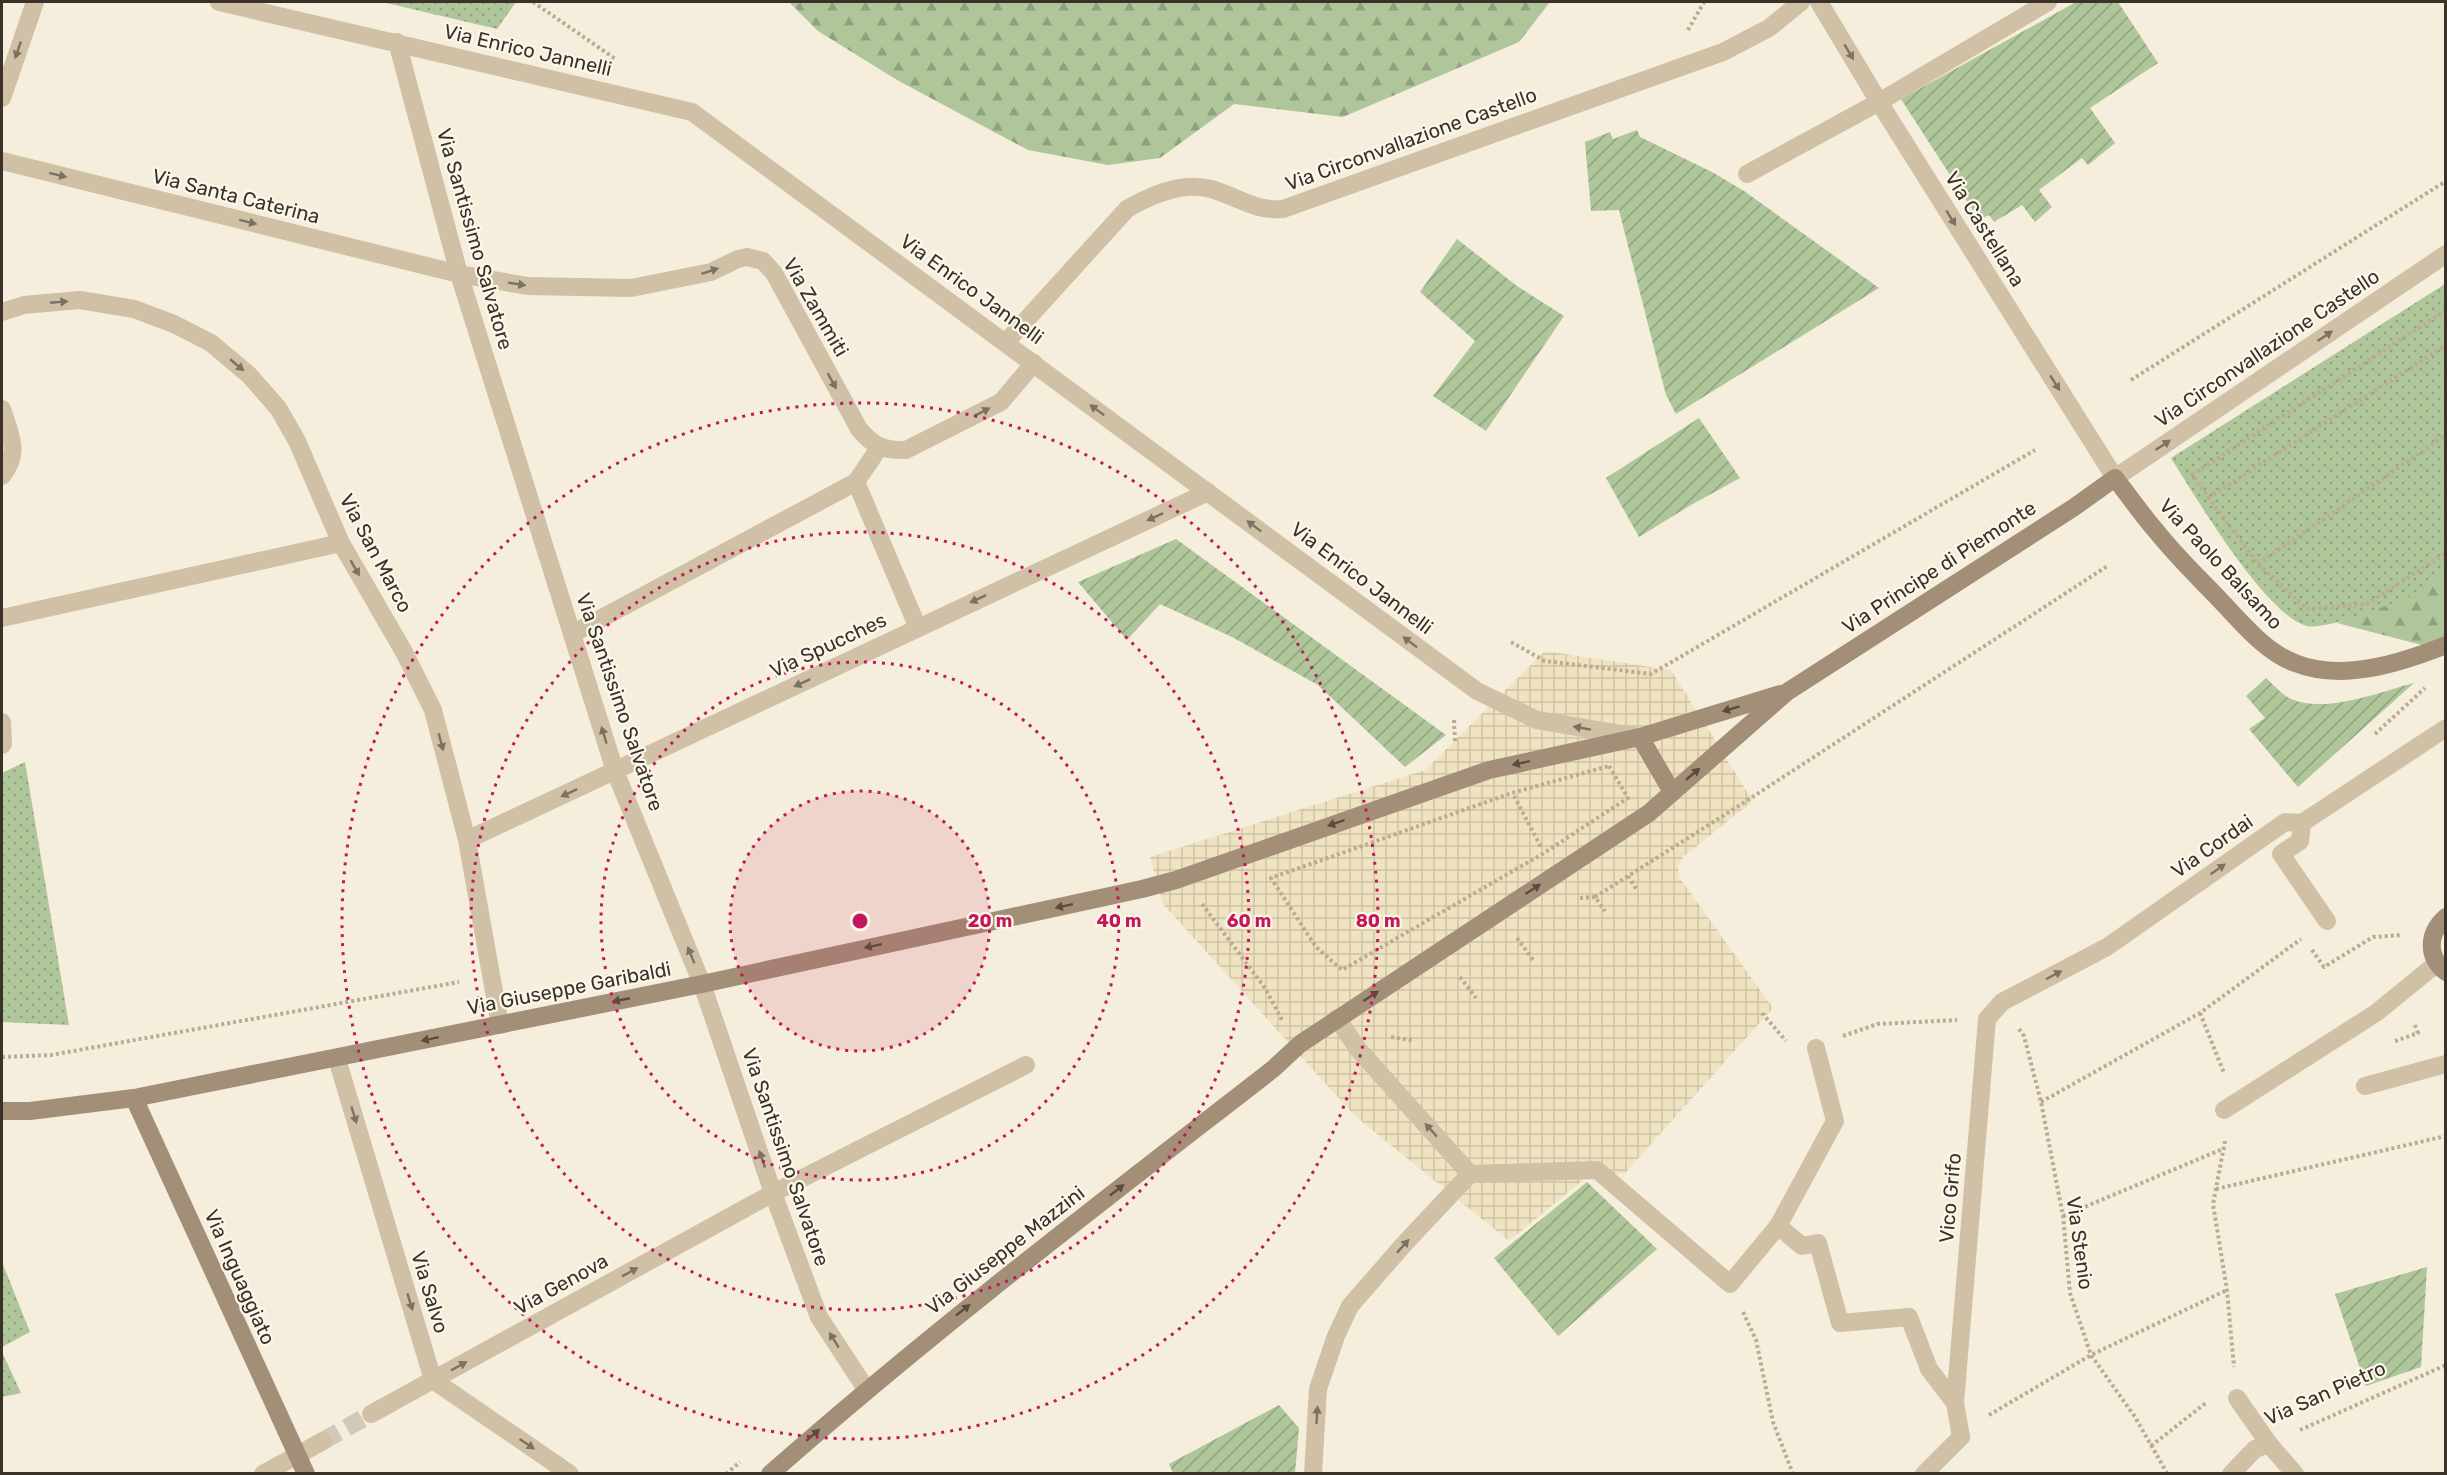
<svg xmlns="http://www.w3.org/2000/svg" width="2447" height="1475" viewBox="0 0 2447 1475" font-family="Rubik,sans-serif">
<style>
.grass{fill:url(#grass-dots)}
.forest{fill:url(#forest-firs)}
.garden{fill:url(#garden-furrows)}
.plaza{fill:url(#plaza-grid)}
.lines{fill:none;stroke-linecap:round;stroke-linejoin:round}
.street-tunnel{stroke:#d0c8b8;stroke-width:18;stroke-dasharray:18 9;stroke-linecap:butt}
.path{stroke:#bbab90;stroke-width:4;stroke-dasharray:3 3;stroke-linecap:butt}
.lane{stroke:#cfc0a6;stroke-width:18}
.street{stroke:#cfc0a6;stroke-width:18}
.secondary{stroke:#a38f77;stroke-width:18}
.oneway{fill:#7d7161}
.oneway2{fill:#5a4d40}
.ring{fill:none;stroke:#c2185b;stroke-width:3;stroke-dasharray:3 6}
.labels{text-anchor:middle;dominant-baseline:central;stroke-width:4.5;stroke-linejoin:round;paint-order:stroke}
.street-label{font-size:20px;fill:#3a3128;stroke:#fcf7ea}
.centre{fill:#c2185b;stroke:#fcf7ea;stroke-width:3}
.ring-label{font-size:18px;text-anchor:middle;font-weight:bold;fill:#c2185b;stroke:#fcf7ea;stroke-width:4.5;stroke-linejoin:round;paint-order:stroke}
</style>
<defs>
<pattern id="grass-dots" width="8" height="8" patternUnits="userSpaceOnUse" patternTransform="scale(1.5)"><rect width="8" height="8" fill="#afc69a"/><path d="M2 2h.1M6 6h.1" fill="none" stroke="#8fa17e" stroke-width="1.8" stroke-linecap="round"/></pattern>
<pattern id="forest-firs" width="22" height="20" patternUnits="userSpaceOnUse" patternTransform="scale(1.5)"><rect width="22" height="20" fill="#afc69a"/><path d="M5 1l3.5 6h-7zM16 11l3.5 6h-7z" fill="#8fa17e"/></pattern>
<pattern id="garden-furrows" width="10" height="10" patternUnits="userSpaceOnUse" patternTransform="scale(1.5)"><rect width="10" height="10" fill="#afc69a"/><path d="M-1 1l2-2M0 10L10 0M9 11l2-2" fill="none" stroke="#8fa17e"/></pattern>
<pattern id="plaza-grid" width="8" height="8" patternUnits="userSpaceOnUse" patternTransform="scale(1.5)"><rect width="8" height="8" fill="#efe3c2"/><path d="M0 4h8M4 0v8" fill="none" stroke="#cec3a7"/></pattern>
</defs>
<rect width="100%" height="100%" fill="#f5eedc"/>
<g class="grass">
<polygon points="382,2 516,2 497,29"/>
<path d="M2445 284V574C2433 582 2420 592 2407 599 2390 607 2323 630 2307 626 2266 616 2195 496 2171 458Z"/>
<polygon points="25,762 69,1025 2,1022 2,773"/>
<polygon points="2,1262 30,1332 2,1347 2,1261"/>
<polygon points="2,1352 21,1393 2,1397"/>
</g>
<g class="forest">
<polygon points="789,2 1550,2 1519,42 1343,117 1234,104 1160,158 1108,165 1028,150 897,80 818,31"/>
<polygon points="2445,574 2445,651 2337,623 2406,599"/>
</g>
<g class="garden">
<polygon points="2076,2 2118,2 2158,63 2090,108 2115,143 2088,165 2082,158 2039,190 2052,207 2035,222 2022,205 1994,222 1989,215 1979,220 1901,99"/>
<polygon points="1637,130 1640,137 1712,172 1744,191 1879,288 1676,414 1666,395 1619,210 1591,211 1585,142 1610,132 1613,139"/>
<polygon points="1457,239 1517,286 1564,316 1486,431 1433,396 1475,341 1420,292"/>
<polygon points="1699,418 1740,478 1691,505 1639,537 1606,478"/>
<polygon points="1176,539 1446,735 1405,767 1318,685 1232,637 1160,604 1127,640 1078,582"/>
<path d="M2266 678C2274 685 2282 695 2291 699 2326 714 2379 692 2414 683L2298 787 2249 729 2265 718 2246 696Z"/>
<polygon points="1587,1182 1657,1249 1558,1336 1494,1258"/>
<polygon points="2427,1267 2421,1367 2366,1386 2335,1294"/>
<polygon points="1279,1405 1299,1428 1295,1473 1173,1473 1169,1464"/>
</g>
<polygon class="plaza" points="1545,651 1671,670 1753,801 1683,857 1678,866 1679,877 1773,1008 1625,1173 1584,1179 1509,1241 1355,1116 1163,904 1150,857 1425,770"/>
<g class="lines">
<polyline class="street-tunnel" points="323,1441 371,1414"/>
<g class="path">
<polyline points="533,2 617,60"/>
<polyline points="1688,30 1704,2"/>
<polyline points="2446,310 2192,475 2258,564 2307,609 2367,604 2446,553"/>
<polyline points="2131,380 2446,181"/>
<polyline points="2208,498 2446,345"/>
<polyline points="2258,564 2446,435"/>
<polyline points="1511,642 1545,661 1651,674 2035,450"/>
<polyline points="1454,720 1455,743"/>
<polyline points="2375,734 2425,688"/>
<polygon points="1609,766 1628,798 1544,853 1342,970 1316,947 1271,878 1512,793"/>
<polyline points="1514,796 1541,847"/>
<polyline points="1628,876 1637,890"/>
<polyline points="1595,897 1737,807 2109,565"/>
<polyline points="1580,898 1595,897 1605,911"/>
<polyline points="1202,904 1265,988 1282,1020"/>
<polyline points="1517,938 1533,960"/>
<polyline points="2312,950 2324,967 2373,937 2402,935"/>
<polyline points="1460,977 1476,998"/>
<polyline points="1762,1013 1786,1041"/>
<polyline points="2200,1013 2224,1073"/>
<polyline points="2019,1029 2024,1036 2041,1102 2063,1216 2070,1293 2091,1355 2135,1417 2167,1473"/>
<polyline points="1843,1036 1877,1024 1957,1020"/>
<polyline points="1391,1037 1414,1041"/>
<polyline points="2395,1041 2418,1033 2414,1023"/>
<polyline points="2,1057 51,1055 459,982"/>
<polyline points="2041,1102 2200,1013 2301,939"/>
<polyline points="2225,1141 2213,1204 2227,1290 2234,1367"/>
<polyline points="2216,1189 2446,1136"/>
<polyline points="2063,1216 2225,1148"/>
<polyline points="1743,1312 1756,1340 1773,1422 1793,1474"/>
<polyline points="1989,1415 2091,1355 2227,1290"/>
<polyline points="2300,1430 2446,1365"/>
<polyline points="2151,1446 2207,1402"/>
<polyline points="726,1474 740,1462"/>
</g>
<g class="lane">
<polyline points="1747,174 1879,102 2048,2"/>
<path d="M2 409C10 434 21 453 2 476"/>
<polyline points="856,482 918,628"/>
<polyline points="2,618 341,543"/>
<polyline points="572,634 856,482 879,448"/>
<polyline points="2,722 3,744 2,745"/>
<polyline points="2365,1086 2446,1064"/>
<polyline points="2224,1110 2376,1013 2436,964"/>
<polyline points="1470,1174 1597,1170 1730,1284 1778,1226 1835,1121 1816,1048"/>
<polyline points="1778,1226 1802,1246 1818,1243 1840,1323 1909,1317 1929,1369 1955,1403 1961,1437"/>
<polyline points="1955,1403 1987,1019 2002,1002 2107,947 2285,822 2302,823 2446,728"/>
<polyline points="2231,1474 2255,1449 2269,1444"/>
</g>
<g class="street">
<polyline points="219,2 692,112 1477,691 1537,720 1638,737"/>
<polyline points="1819,2 1879,102 2115,478 2446,254"/>
<polyline points="397,42 459,274 615,771 702,984 773,1193 819,1317 866,1389"/>
<polyline points="2,98 35,2"/>
<path d="M2 161 459 274 528 286 631 288 711 272 738 259 747 257 763 261 774 273 859 429C873 446 885 451 906 450L1001 402 1034 363"/>
<polyline points="2,312 24,305 80,300 134,309 174,324 211,343 249,375 278,408 297,441 341,543 404,652 433,710 467,840 500,1025"/>
<path d="M1006 342 1127 209C1151 195 1182 181 1211 189 1236 196 1256 212 1283 209L1723 52 1769 28 1801 2"/>
<polyline points="2302,823 2300,841 2281,854 2327,921"/>
<polyline points="467,840 1208,492"/>
<polyline points="337,1059 433,1380 570,1474"/>
<polyline points="2237,1398 2269,1444 2295,1474"/>
<polyline points="371,1414 773,1193 1026,1065"/>
<polyline points="263,1474 323,1441"/>
<polyline points="1313,1474 1318,1389 1336,1336 1350,1306 1405,1243 1470,1174 1358,1049 1337,1018"/>
<polyline points="1924,1474 1961,1437"/>
</g>
<g class="secondary">
<polyline points="1640,737 1672,792"/>
<path d="M2446 917C2428 933 2426 956 2446 972"/>
<polyline points="134,1098 306,1474"/>
<polyline points="2,1111 30,1111 134,1098 702,984 1142,889 1176,880 1489,770 1640,737 1780,694"/>
<path d="M770 1474C932 1331 1103 1201 1273 1069L1300 1044 1649 813 1787 692 2073 508 2115 478C2129 496 2142 515 2157 532 2176 556 2198 577 2219 599 2241 622 2265 652 2295 663 2342 682 2401 663 2446 645"/>
</g>
</g>
<defs><path id="oneway-solid" d="M-6-.8H1V-3.2L6.5 0L1 3.2V.8H-6Z" transform="scale(1.5)"/></defs>
<g class="oneway">
<use href="#oneway-solid" transform="translate(18 50) rotate(109)"/>
<use href="#oneway-solid" transform="translate(1849 52) rotate(59)"/>
<use href="#oneway-solid" transform="translate(58 175) rotate(14)"/>
<use href="#oneway-solid" transform="translate(1951 218) rotate(58)"/>
<use href="#oneway-solid" transform="translate(248 222) rotate(14)"/>
<use href="#oneway-solid" transform="translate(710 271) rotate(-18)"/>
<use href="#oneway-solid" transform="translate(517 284) rotate(9)"/>
<use href="#oneway-solid" transform="translate(59 302) rotate(-5)"/>
<use href="#oneway-solid" transform="translate(2325 336) rotate(-34)"/>
<use href="#oneway-solid" transform="translate(237 365) rotate(40)"/>
<use href="#oneway-solid" transform="translate(832 381) rotate(61)"/>
<use href="#oneway-solid" transform="translate(2055 383) rotate(58)"/>
<use href="#oneway-solid" transform="translate(1097 410) rotate(-144)"/>
<use href="#oneway-solid" transform="translate(982 412) rotate(-27)"/>
<use href="#oneway-solid" transform="translate(2163 445) rotate(-34)"/>
<use href="#oneway-solid" transform="translate(1155 517) rotate(155)"/>
<use href="#oneway-solid" transform="translate(1254 526) rotate(-143)"/>
<use href="#oneway-solid" transform="translate(355 568) rotate(60)"/>
<use href="#oneway-solid" transform="translate(978 599) rotate(155)"/>
<use href="#oneway-solid" transform="translate(1410 642) rotate(-143)"/>
<use href="#oneway-solid" transform="translate(802 683) rotate(155)"/>
<use href="#oneway-solid" transform="translate(1582 728) rotate(-170)"/>
<use href="#oneway-solid" transform="translate(604 735) rotate(-107)"/>
<use href="#oneway-solid" transform="translate(441 742) rotate(75)"/>
<use href="#oneway-solid" transform="translate(569 793) rotate(155)"/>
<use href="#oneway-solid" transform="translate(2218 869) rotate(-35)"/>
<use href="#oneway-solid" transform="translate(691 955) rotate(-112)"/>
<use href="#oneway-solid" transform="translate(2054 975) rotate(-28)"/>
<use href="#oneway-solid" transform="translate(354 1115) rotate(73)"/>
<use href="#oneway-solid" transform="translate(1431 1130) rotate(-132)"/>
<use href="#oneway-solid" transform="translate(762 1159) rotate(-109)"/>
<use href="#oneway-solid" transform="translate(1403 1246) rotate(-48)"/>
<use href="#oneway-solid" transform="translate(630 1272) rotate(-29)"/>
<use href="#oneway-solid" transform="translate(410 1302) rotate(73)"/>
<use href="#oneway-solid" transform="translate(834 1340) rotate(-122)"/>
<use href="#oneway-solid" transform="translate(459 1366) rotate(-29)"/>
<use href="#oneway-solid" transform="translate(1317 1415) rotate(-87)"/>
<use href="#oneway-solid" transform="translate(527 1444) rotate(34)"/>
</g>
<g class="oneway2">
<use href="#oneway-solid" transform="translate(1731 709) rotate(163)"/>
<use href="#oneway-solid" transform="translate(1521 763) rotate(168)"/>
<use href="#oneway-solid" transform="translate(1693 774) rotate(-40)"/>
<use href="#oneway-solid" transform="translate(1336 823) rotate(161)"/>
<use href="#oneway-solid" transform="translate(1533 889) rotate(-33)"/>
<use href="#oneway-solid" transform="translate(1064 906) rotate(168)"/>
<use href="#oneway-solid" transform="translate(873 946) rotate(168)"/>
<use href="#oneway-solid" transform="translate(1371 996) rotate(-33)"/>
<use href="#oneway-solid" transform="translate(621 1000) rotate(169)"/>
<use href="#oneway-solid" transform="translate(430 1039) rotate(168)"/>
<use href="#oneway-solid" transform="translate(1117 1190) rotate(-38)"/>
<use href="#oneway-solid" transform="translate(963 1310) rotate(-38)"/>
<use href="#oneway-solid" transform="translate(813 1435) rotate(-41)"/>
</g>
<circle cx="860" cy="921" r="130" fill="#c2185b" fill-opacity=".12"/>
<g class="ring">
<circle cx="860" cy="921" r="130"/>
<circle cx="860" cy="921" r="259"/>
<circle cx="860" cy="921" r="389"/>
<circle cx="860" cy="921" r="518"/>
</g>
<g class="labels">
<g class="street-label">
<text transform="translate(528 50) rotate(13)">Via Enrico Jannelli</text>
<text transform="translate(1411 139) rotate(-20)">Via Circonvallazione Castello</text>
<text transform="translate(236 196) rotate(14)">Via Santa Caterina</text>
<text transform="translate(1985 229) rotate(58)">Via Castellana</text>
<text transform="translate(475 239) rotate(74)">Via Santissimo Salvatore</text>
<text transform="translate(972 289) rotate(36)">Via Enrico Jannelli</text>
<text transform="translate(816 307) rotate(60)">Via Zammiti</text>
<text transform="translate(2267 348) rotate(-34)">Via Circonvallazione Castello</text>
<text transform="translate(376 553) rotate(62)">Via San Marco</text>
<text transform="translate(2221 564) rotate(47)">Via Paolo Balsamo</text>
<text transform="translate(1939 567) rotate(-33)">Via Principe di Piemonte</text>
<text transform="translate(1362 578) rotate(37)">Via Enrico Jannelli</text>
<text transform="translate(828 645) rotate(-25)">Via Spucches</text>
<text transform="translate(620 702) rotate(71)">Via Santissimo Salvatore</text>
<text transform="translate(2212 846) rotate(-35)">Via Cordai</text>
<text transform="translate(569 988) rotate(-11)">Via Giuseppe Garibaldi</text>
<text transform="translate(786 1157) rotate(71)">Via Santissimo Salvatore</text>
<text transform="translate(1950 1198) rotate(-85)">Vico Grifo</text>
<text transform="translate(2080 1243) rotate(82)">Via Stenio</text>
<text transform="translate(1005 1250) rotate(-38)">Via Giuseppe Mazzini</text>
<text transform="translate(240 1277) rotate(66)">Via Inguaggiato</text>
<text transform="translate(561 1284) rotate(-29)">Via Genova</text>
<text transform="translate(430 1292) rotate(73)">Via Salvo</text>
<text transform="translate(2325 1393) rotate(-24)">Via San Pietro</text>
</g>
</g>
<circle cx="860" cy="921" r="9" class="centre"/>
<g class="ring-label">
<text x="990" y="927">20 m</text>
<text x="1119" y="927">40 m</text>
<text x="1249" y="927">60 m</text>
<text x="1378" y="927">80 m</text>
</g>
<rect width="2447" height="1475" fill="none" stroke="#3a3128" stroke-width="6"/>
</svg>
